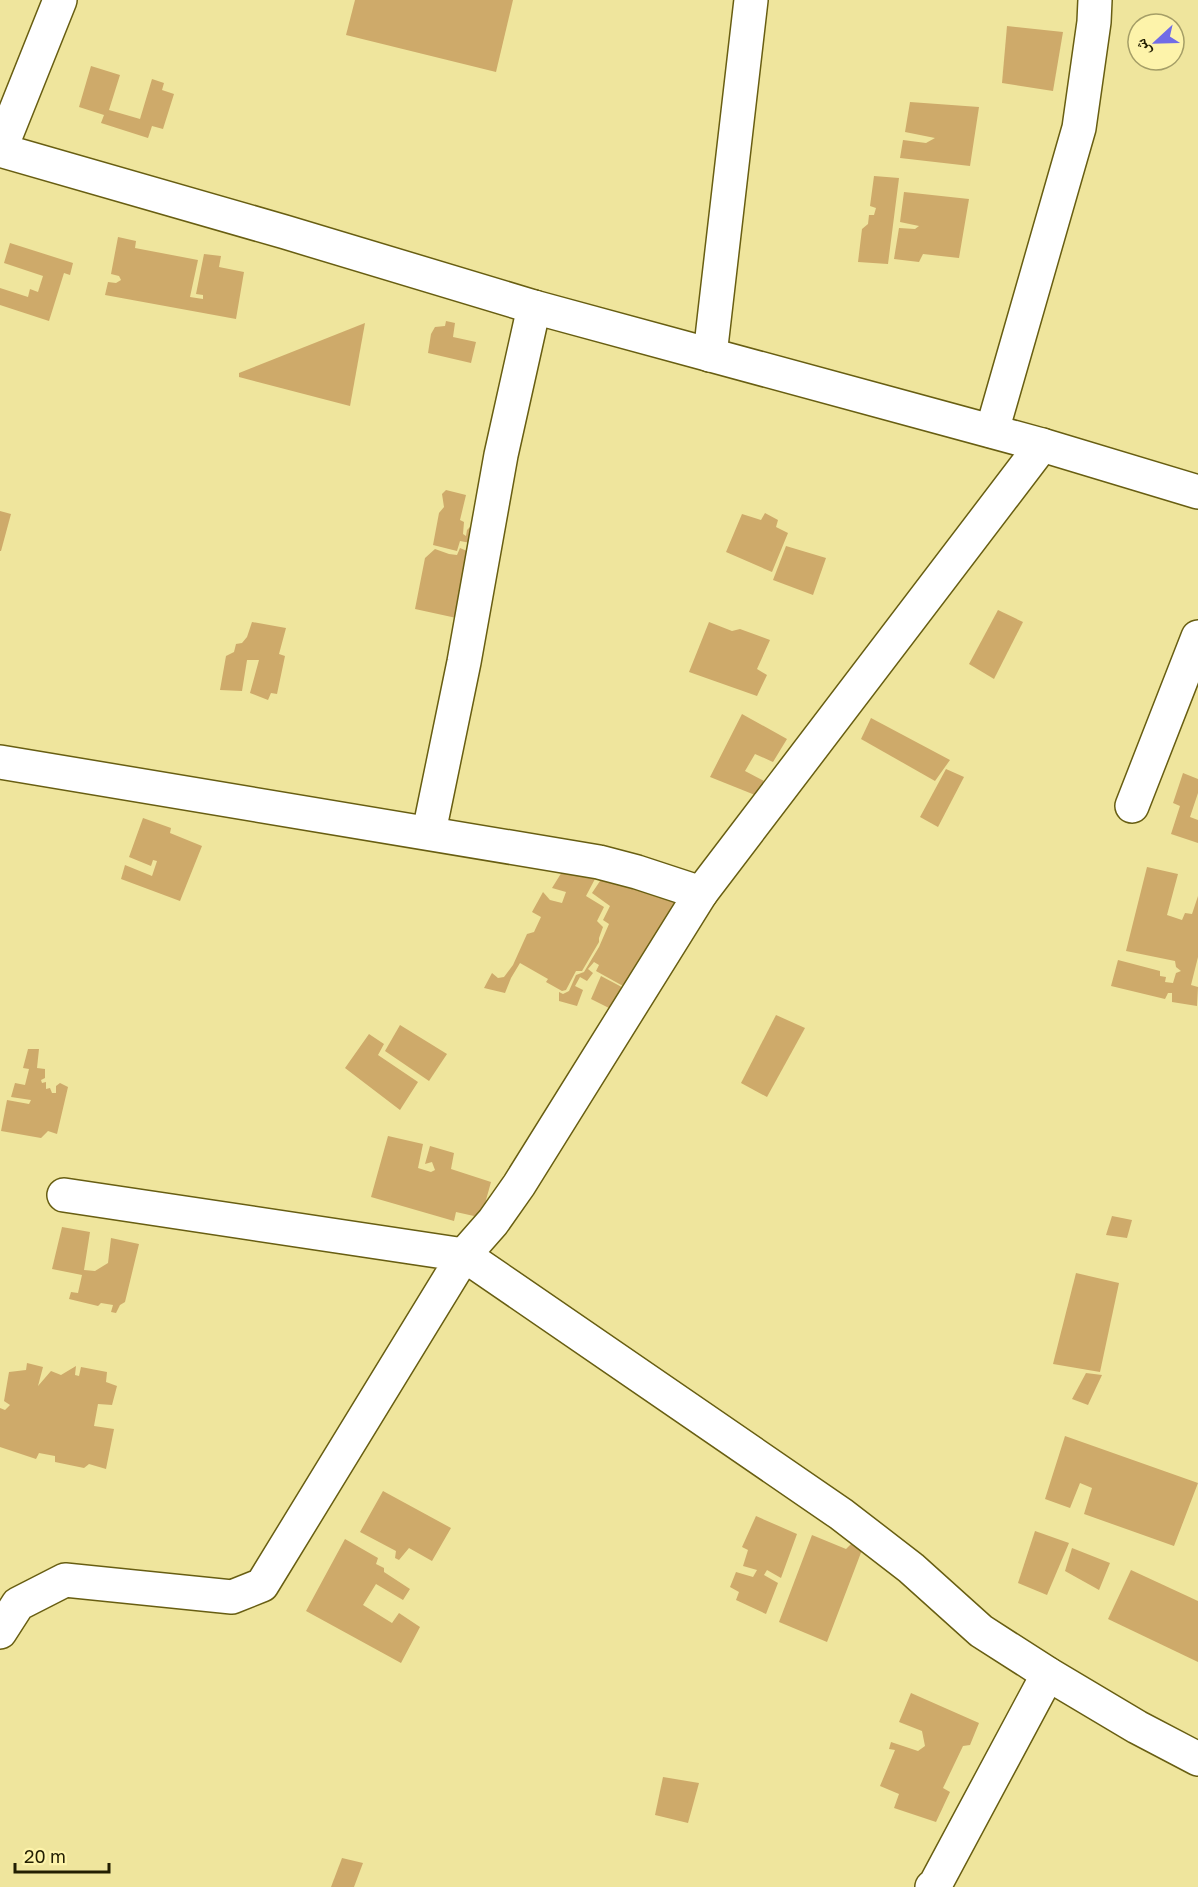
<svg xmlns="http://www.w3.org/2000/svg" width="1198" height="1887" viewBox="0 0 1198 1887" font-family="'Golos Text','Noto Naskh Arabic',sans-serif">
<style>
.building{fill:#ceaa6a}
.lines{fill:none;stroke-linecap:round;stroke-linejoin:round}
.street-casing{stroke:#685e12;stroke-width:36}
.secondary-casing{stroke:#685e12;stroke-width:36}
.street{stroke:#fff;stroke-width:33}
.secondary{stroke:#fff;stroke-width:33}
</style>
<rect width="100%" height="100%" fill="#efe59d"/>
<g class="building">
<polygon points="355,0 513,0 496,72 346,35"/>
<polygon points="1007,26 1063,32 1053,91 1002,83"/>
<polygon points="91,66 120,75 109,110 140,119 152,79 164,83 162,90 174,94 163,129 152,126 148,138 101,123 104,115 79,107"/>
<polygon points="910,102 979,107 970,166 900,158 903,140 926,143 935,138 905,132"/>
<polygon points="874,176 899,178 888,264 858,262 862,229 868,224 869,215 874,215 876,208 870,206"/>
<polygon points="904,192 969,199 959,258 923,254 919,262 894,259 899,228 915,229 919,226 900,222"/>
<polygon points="118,237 136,241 135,248 198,260 190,297 203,299 203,295 196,294 204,254 221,256 219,267 244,272 236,319 105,295 108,282 116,283 121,280 119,276 111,274"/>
<polygon points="10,243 73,263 70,275 64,273 49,321 0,305 0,288 28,297 30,289 38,292 43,276 4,263"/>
<polygon points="446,321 455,323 453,337 476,342 471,363 428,353 431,334 435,327 445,326"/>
<polygon points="365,323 350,406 239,377 239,373"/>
<polygon points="446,490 466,495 460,520 464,522 463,534 466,536 467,530 471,526 484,529 461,619 415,609 425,558 435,549 449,554 457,555 460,548 467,551 474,549 476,544 460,541 457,551 433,545 439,513 444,507 442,494"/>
<polygon points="0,511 11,514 1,551 0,551"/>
<polygon points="765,513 778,520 776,527 788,533 772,572 726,552 742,514 761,520"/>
<polygon points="786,546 826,558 813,595 773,580"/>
<polygon points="998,610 1023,622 994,679 969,664"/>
<polygon points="252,622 286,628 279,654 285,656 277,694 271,693 268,700 250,693 259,660 247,660 242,691 220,690 226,656 234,652 236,644 242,643 247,637"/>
<polygon points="709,622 732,631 740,629 770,640 757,669 767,675 757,696 689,672"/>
<polygon points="742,714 787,739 773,762 755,754 745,771 764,781 755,795 710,777"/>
<polygon points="871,718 950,760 935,781 861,739"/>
<polygon points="946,769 964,777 938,827 920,817"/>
<polygon points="1183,773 1198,779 1198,793 1190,817 1198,820 1198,843 1171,834 1180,806 1173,803"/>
<polygon points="143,818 171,828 170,833 202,846 180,901 121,879 125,865 152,876 157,861 153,860 151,866 129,857"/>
<polygon points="565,867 596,877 586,896 604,907 597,921 603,927 599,938 599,942 582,971 576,971 566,990 562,991 546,982 548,979 520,963 511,978 505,993 484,988 492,973 498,978 504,977 513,965 527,934 534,932 541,917 532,912 543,892 550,900 562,903 566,892 552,888"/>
<polygon points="1147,867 1178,874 1167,915 1182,920 1185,913 1192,914 1198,896 1198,957 1191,985 1198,987 1197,1006 1172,1002 1172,993 1168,993 1165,999 1111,986 1118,960 1160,971 1160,976 1166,977 1165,982 1173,983 1176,973 1181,971 1176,967 1175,961 1126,951"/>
<polygon points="604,875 676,890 681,907 632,991 596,971 599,965 594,962 588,969 593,973 587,981 580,977 575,986 583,990 577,1006 559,1001 559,992 563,994 569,991 576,975 584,972 599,947 609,924 603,920 610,906 592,893"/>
<polygon points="601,976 633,993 625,1016 591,999"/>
<polygon points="776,1015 805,1028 767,1097 741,1083"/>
<polygon points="400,1025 447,1054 429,1081 385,1051"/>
<polygon points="369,1034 384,1044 378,1055 418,1082 400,1110 345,1068"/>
<polygon points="28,1049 39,1049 37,1068 45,1069 45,1078 41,1080 42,1083 46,1082 46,1089 50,1088 52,1093 56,1093 56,1086 60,1083 68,1087 57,1134 48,1131 41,1138 1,1131 7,1100 29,1104 31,1100 11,1097 15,1083 25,1085 29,1069 23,1068"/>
<polygon points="388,1136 423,1144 418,1168 431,1172 435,1170 432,1162 425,1164 430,1146 454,1153 451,1169 491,1182 481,1218 471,1223 474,1216 456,1212 454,1221 371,1197"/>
<polygon points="1112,1216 1132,1220 1127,1238 1106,1235"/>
<polygon points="62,1227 90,1232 84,1270 95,1271 108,1263 111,1238 139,1244 125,1302 120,1305 116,1313 111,1312 113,1305 101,1303 98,1306 69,1299 71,1292 78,1293 82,1275 52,1269"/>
<polygon points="1076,1273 1119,1283 1100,1372 1053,1364"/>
<polygon points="27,1363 43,1367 38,1386 51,1371 61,1375 76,1366 75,1375 79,1376 81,1367 107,1372 106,1382 117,1386 112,1405 98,1404 94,1426 114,1429 106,1469 89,1464 84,1468 55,1462 55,1456 39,1453 36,1459 0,1447 0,1408 5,1410 10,1405 4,1401 9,1372 26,1370"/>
<polygon points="1086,1373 1102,1375 1088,1405 1072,1399"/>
<polygon points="1065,1436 1198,1483 1174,1546 1084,1514 1092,1488 1080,1483 1070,1508 1045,1499"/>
<polygon points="383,1491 451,1528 432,1561 409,1548 399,1560 395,1558 396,1551 360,1532"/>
<polygon points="756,1516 797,1534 781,1578 767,1570 764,1575 778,1583 766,1614 736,1600 739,1592 730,1587 736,1572 753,1577 757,1570 743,1566 748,1550 742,1547"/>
<polygon points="1035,1531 1069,1543 1047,1595 1018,1583"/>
<polygon points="812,1535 846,1549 851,1544 862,1550 827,1642 779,1622"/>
<polygon points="345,1539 378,1558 376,1564 384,1568 384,1572 410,1589 403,1600 376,1584 363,1605 392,1623 399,1613 420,1627 401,1663 306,1611"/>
<polygon points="1072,1548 1110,1563 1099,1590 1065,1571"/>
<polygon points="1131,1570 1198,1601 1198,1662 1108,1619"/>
<polygon points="911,1693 979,1723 970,1745 963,1746 943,1788 950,1792 936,1822 894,1808 899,1794 880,1786 895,1750 889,1749 891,1742 918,1751 925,1746 922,1731 899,1722"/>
<polygon points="663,1777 699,1783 688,1823 655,1815"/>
<polygon points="342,1858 363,1863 354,1887 331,1887"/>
</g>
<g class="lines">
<defs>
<g id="street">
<polyline points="0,150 60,0"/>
<polyline points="710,355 751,0"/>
<polyline points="992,431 1079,128 1094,22 1095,0"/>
<polyline points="0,762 599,862 637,872 701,893 519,1185 493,1222 464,1255 841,1514 911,1568 981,1631 1048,1674 1137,1727 1198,1759"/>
<polyline points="1132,806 1198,637"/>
<polyline points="429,832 464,662 501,455 534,307"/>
<polyline points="701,893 1042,445"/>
<polyline points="0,1632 18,1604 65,1580 232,1597 262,1585 464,1255 64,1195"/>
<polyline points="932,1887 935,1885 1048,1674"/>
</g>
<polyline id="secondary" points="0,150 285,232 534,307 1042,445 1198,492"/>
</defs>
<use href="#street" class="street-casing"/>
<use href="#secondary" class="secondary-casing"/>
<use href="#street" class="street"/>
<use href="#secondary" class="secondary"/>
</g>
<g transform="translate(1156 42) rotate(248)"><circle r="28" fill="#fdf3aa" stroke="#a59e67" stroke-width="1.5"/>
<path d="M0-4.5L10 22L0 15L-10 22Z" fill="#716ce6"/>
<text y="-9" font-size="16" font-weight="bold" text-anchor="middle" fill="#221e02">ش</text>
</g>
<path d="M15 1863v9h94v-9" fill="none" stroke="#221e02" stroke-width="3"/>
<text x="24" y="1863" font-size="18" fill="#221e02" stroke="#fdf3aa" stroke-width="4.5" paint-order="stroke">20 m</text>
</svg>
